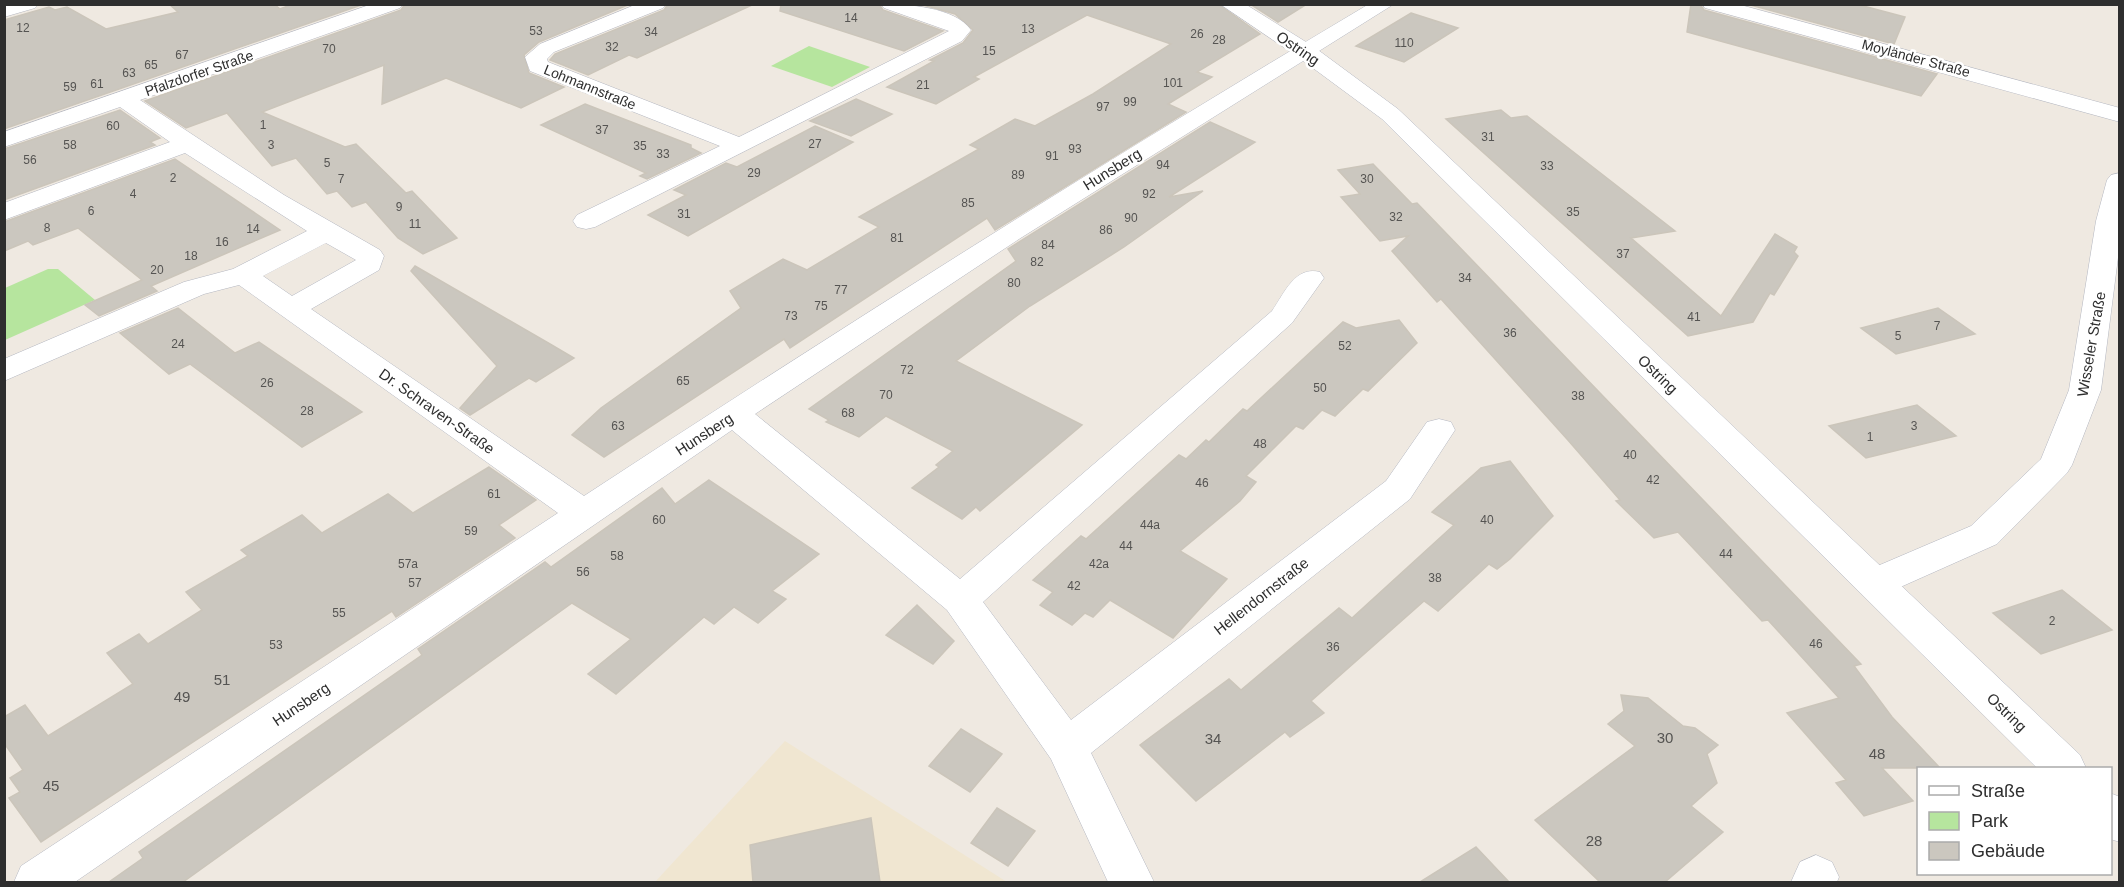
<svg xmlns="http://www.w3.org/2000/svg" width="2124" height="887" viewBox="0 0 2124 887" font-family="Arial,sans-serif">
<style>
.education{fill:#f0e6d1}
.green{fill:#b6e59e}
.building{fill:#cbc7bf;stroke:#cbc5ba;stroke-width:1.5}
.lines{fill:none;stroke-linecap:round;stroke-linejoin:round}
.minor-casing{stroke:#b4b7c1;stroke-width:1}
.tertiary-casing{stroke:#b4b7c1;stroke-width:1}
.minor{fill:#fff;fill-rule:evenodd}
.tertiary{fill:#fff;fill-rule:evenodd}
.labels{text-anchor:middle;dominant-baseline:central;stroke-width:5;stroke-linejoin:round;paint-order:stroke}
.number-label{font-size:12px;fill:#555452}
.far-street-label{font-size:14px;fill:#2e2e2e;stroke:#fff}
.street-label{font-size:15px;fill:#2e2e2e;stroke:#fff}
.near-number-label{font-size:15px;fill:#555452}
</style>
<rect width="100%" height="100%" fill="#efe9e1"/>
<polygon class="education" points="785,741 1007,882 655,882"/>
<g class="green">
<polygon points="809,46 870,67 832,87 771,66"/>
<polygon points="48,269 58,269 95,300 5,340 5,288"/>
</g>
<g class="building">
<polygon points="169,4 274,4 280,9 293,4 364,4 4,129 4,20 49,7 55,10 67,7 106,29 178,12"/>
<polygon points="405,4 630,4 539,42 524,55 529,73 564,87 521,108 446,78 382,104 384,65 262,112 345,147 356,144 406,193 412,191 457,238 423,254 398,238 366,202 352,207 337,191 327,194 296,158 272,166 227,113 186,128 145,101 401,10"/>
<polygon points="668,4 754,4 637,58 629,55 588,75 550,60 555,54 664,10"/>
<polygon points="781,4 879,4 883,10 943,31 904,51 780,11"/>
<polygon points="920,4 1218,4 1260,34 1197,72 1212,77 1168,104 1186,112 995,230 987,218 790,348 784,339 604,457 572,435 601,408 741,308 730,291 783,259 807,270 879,227 859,217 979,149 970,145 1015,119 1035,126 1093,94 1171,44 1087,15 974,77 979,79 936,104 887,87 934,61 930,60 963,43 973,30 955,14"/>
<polygon points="1250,4 1307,4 1278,22"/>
<polygon points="1691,4 1700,4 1704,10 1937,74 1921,96 1687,32"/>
<polygon points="1747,4 1856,4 1905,17 1894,44"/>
<polygon points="1411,13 1458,28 1404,62 1356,46"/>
<polygon points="856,99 892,114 851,136 810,121"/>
<polygon points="585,104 691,145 691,148 701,153 647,179 640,176 646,173 541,125"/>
<polygon points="120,110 160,138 150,142 155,145 4,200 4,149"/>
<polygon points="1501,110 1511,118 1527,116 1675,231 1631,238 1721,316 1775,234 1797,247 1794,252 1798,256 1774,295 1770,293 1753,322 1688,336 1446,119"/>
<polygon points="1210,122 1255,142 1169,197 1203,191 1124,247 1030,306 956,361 1082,425 980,511 976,507 962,519 912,488 939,467 936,465 953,451 886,416 859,437 826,422 829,420 809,409 1016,261 1008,249"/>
<polygon points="815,126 853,142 688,236 648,215 686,195 674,190 726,163 737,167"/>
<polygon points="175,159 280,230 151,286 157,291 99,316 85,305 142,280 78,228 33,245 28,241 4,251 4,222"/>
<polygon points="1373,164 1412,204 1417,203 1861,664 1854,666 1892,717 1940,768 1882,768 1913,801 1864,816 1836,783 1846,780 1787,713 1839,698 1768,620 1762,621 1678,532 1654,538 1616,501 1620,500 1567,439 1441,299 1437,302 1392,251 1408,236 1380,241 1341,197 1360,194 1338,170"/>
<polygon points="415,266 550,344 574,358 536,382 529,378 470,415 460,408 497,366 411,271"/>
<polygon points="178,308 235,353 259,342 362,412 302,447 190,364 169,374 120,333"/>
<polygon points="1938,308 1975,334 1896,354 1861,328"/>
<polygon points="1399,320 1417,343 1368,391 1363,389 1335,416 1322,410 1303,429 1296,426 1246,476 1256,482 1240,501 1180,551 1227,579 1173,638 1110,600 1093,617 1085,613 1072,625 1040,605 1053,592 1033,580 1081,536 1086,539 1179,455 1186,459 1206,440 1209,442 1243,409 1247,411 1343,322 1356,328"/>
<polygon points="1917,405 1956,436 1866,458 1829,426"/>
<polygon points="1510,461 1553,516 1510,559 1497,569 1489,564 1438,611 1424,601 1311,701 1324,713 1290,737 1285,732 1196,801 1140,745 1229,679 1241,690 1339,608 1352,618 1454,525 1432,512 1481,468"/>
<polygon points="489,467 536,500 499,525 515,538 396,617 392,611 41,842 9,798 20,792 10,778 23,770 4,743 4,717 25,705 48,736 133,684 107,653 139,634 148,644 202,610 186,592 248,556 241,550 302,515 322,533 388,494 413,513"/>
<polygon points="709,480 819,554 772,591 786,599 758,623 734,607 714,624 704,617 616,694 588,674 631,639 572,603 183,882 109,882 143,858 139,852 422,655 418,649 545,562 551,567 662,488 675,504"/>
<polygon points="2062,590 2112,630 2041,654 1993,613"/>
<polygon points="917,605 954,641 933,664 886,635"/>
<polygon points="1621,695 1648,698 1683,726 1695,728 1718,745 1707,754 1717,783 1691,806 1723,832 1665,882 1600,882 1535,820 1635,746 1608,724 1624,711"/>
<polygon points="961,729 1002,754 970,792 929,766"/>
<polygon points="997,808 1035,831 1008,866 971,843"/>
<polygon points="871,818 880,882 753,882 750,845"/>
<polygon points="1476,847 1509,882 1420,882"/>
</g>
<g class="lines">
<defs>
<g id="minor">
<polygon points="38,4 35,8 4,17 4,5"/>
<path d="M372 4H403L400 8 140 100 284 195 380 250 384 256 379 270 311 309 584 496C842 327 1103 162 1369 4H1394L1019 239 755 414 960 579 1272 311C1285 292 1295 266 1320 272L1324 278 1292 323 983 602 1071 720 1386 481 1427 422 1439 419 1451 422 1455 430 1410 499 1091 753 1154 882H1108L1051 759 947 610 732 430 75 882H14L21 866 558 513 239 285 204 294 4 381V359L184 282 233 269 307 231 185 153 4 220V203L170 142 120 107 4 147V132ZM326 243 356 260 292 296 263 276Z"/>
<path d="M637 4H666L663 8 554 52 547 59 548 62 739 137 949 31 884 8 881 4C907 4 955 7 971 30L962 41 595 227 586 229 577 227 573 221 577 215 720 146 530 71 525 57 540 44Z"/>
<polygon points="1702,4 1737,4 2120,108 2120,122 1705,8"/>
<polygon points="2120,173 2120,242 2101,390 2072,465 2067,473 1997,544 1887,593 1874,597 1861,593 1855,583 1861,573 1971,526 2041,459 2069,390 2096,221 2107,180 2111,175"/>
<polygon points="1816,855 1832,862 1839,877 1837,882 1791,882 1800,862"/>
</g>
<g id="tertiary">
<polygon points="1220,4 1245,4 1314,47 1398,109 2080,755 2086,768 2037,768 1382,119 1298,57"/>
<polygon points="2110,793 2120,797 2120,842 2110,839"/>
</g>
</defs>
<use href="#minor" class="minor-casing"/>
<use href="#tertiary" class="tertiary-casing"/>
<use href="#minor" class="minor"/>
<use href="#tertiary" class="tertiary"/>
</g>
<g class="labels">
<g class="number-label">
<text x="851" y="18">14</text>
<text x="23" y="28">12</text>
<text x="1028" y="29">13</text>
<text x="536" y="31">53</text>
<text x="651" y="32">34</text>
<text x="1197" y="34">26</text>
<text x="1219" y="40">28</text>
<text x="1404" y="43">110</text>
<text x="612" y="47">32</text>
<text x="329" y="49">70</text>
<text x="989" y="51">15</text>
<text x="182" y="55">67</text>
<text x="151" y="65">65</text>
<text x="129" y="73">63</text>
<text x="1173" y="83">101</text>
<text x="97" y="84">61</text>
<text x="923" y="85">21</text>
<text x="70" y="87">59</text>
<text x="1130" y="102">99</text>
<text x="1103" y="107">97</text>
<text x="263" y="125">1</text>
<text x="113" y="126">60</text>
<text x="602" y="130">37</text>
<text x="1488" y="137">31</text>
<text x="815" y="144">27</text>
<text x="70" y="145">58</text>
<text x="271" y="145">3</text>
<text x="640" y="146">35</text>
<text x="1075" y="149">93</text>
<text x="663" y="154">33</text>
<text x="1052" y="156">91</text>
<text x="30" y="160">56</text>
<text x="327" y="163">5</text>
<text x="1163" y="165">94</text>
<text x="1547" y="166">33</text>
<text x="754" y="173">29</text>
<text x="1018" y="175">89</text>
<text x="173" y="178">2</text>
<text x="341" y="179">7</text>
<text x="1367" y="179">30</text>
<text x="133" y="194">4</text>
<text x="1149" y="194">92</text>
<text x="968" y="203">85</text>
<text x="399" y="207">9</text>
<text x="91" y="211">6</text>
<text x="1573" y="212">35</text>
<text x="684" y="214">31</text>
<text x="1396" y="217">32</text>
<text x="1131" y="218">90</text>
<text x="415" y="224">11</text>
<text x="47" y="228">8</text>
<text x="253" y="229">14</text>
<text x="1106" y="230">86</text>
<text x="897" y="238">81</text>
<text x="222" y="242">16</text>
<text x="1048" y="245">84</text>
<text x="1623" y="254">37</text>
<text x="191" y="256">18</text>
<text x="1037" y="262">82</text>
<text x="157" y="270">20</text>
<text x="1465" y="278">34</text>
<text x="1014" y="283">80</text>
<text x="841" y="290">77</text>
<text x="821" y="306">75</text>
<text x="791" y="316">73</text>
<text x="1694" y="317">41</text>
<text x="1937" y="326">7</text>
<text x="1510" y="333">36</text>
<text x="1898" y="336">5</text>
<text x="178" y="344">24</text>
<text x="1345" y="346">52</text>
<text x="907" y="370">72</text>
<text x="683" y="381">65</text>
<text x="267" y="383">26</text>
<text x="1320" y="388">50</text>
<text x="886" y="395">70</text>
<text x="1578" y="396">38</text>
<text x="307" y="411">28</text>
<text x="848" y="413">68</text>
<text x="618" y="426">63</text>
<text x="1914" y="426">3</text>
<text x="1870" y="437">1</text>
<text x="1260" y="444">48</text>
<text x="1630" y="455">40</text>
<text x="1653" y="480">42</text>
<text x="1202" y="483">46</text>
<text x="494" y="494">61</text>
<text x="659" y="520">60</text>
<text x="1487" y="520">40</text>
<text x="1150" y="525">44a</text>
<text x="471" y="531">59</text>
<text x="1126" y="546">44</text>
<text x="1726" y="554">44</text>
<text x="617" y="556">58</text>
<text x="408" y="564">57a</text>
<text x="1099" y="564">42a</text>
<text x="583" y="572">56</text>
<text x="1435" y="578">38</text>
<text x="415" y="583">57</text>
<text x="1074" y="586">42</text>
<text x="339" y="613">55</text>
<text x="2052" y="621">2</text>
<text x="1816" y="644">46</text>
<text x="276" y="645">53</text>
<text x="1333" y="647">36</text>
</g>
<g class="far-street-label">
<text transform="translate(1916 58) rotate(15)">Moyländer Straße</text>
<text transform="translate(199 73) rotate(-19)">Pfalzdorfer Straße</text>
<text transform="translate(590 87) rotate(22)">Lohmannstraße</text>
</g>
<g class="street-label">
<text transform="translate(1298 48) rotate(34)">Ostring</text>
<text transform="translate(1112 169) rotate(-32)">Hunsberg</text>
<text transform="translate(2091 344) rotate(-80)">Wisseler Straße</text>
<text transform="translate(1658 374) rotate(44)">Ostring</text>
<text transform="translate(437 411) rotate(35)">Dr. Schraven-Straße</text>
<text transform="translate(704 434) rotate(-33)">Hunsberg</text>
<text transform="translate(1261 596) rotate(-38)">Hellendornstraße</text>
<text transform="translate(301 704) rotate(-34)">Hunsberg</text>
<text transform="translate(2007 712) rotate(44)">Ostring</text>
</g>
<g class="near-number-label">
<text x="222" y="679">51</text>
<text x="182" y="696">49</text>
<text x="1665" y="737">30</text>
<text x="1213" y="738">34</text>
<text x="1877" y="753">48</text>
<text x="51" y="785">45</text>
<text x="1594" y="840">28</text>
</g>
</g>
<rect width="2124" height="887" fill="none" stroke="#2e2e2e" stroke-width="12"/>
<rect x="1917" y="767" width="195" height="108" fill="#ffffff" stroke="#ababab" stroke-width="1.5"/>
<rect x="1929" y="786" width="30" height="9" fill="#ffffff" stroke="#ababab" stroke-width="1.5"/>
<text x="1971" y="797" font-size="18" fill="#2e2e2e">Straße</text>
<rect x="1929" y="812" width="30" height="18" fill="#b6e59e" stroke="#ababab" stroke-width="1.5"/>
<text x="1971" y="827" font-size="18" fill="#2e2e2e">Park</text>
<rect x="1929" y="842" width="30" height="18" fill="#cbc7bf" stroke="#ababab" stroke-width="1.5"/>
<text x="1971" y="857" font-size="18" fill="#2e2e2e">Gebäude</text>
</svg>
